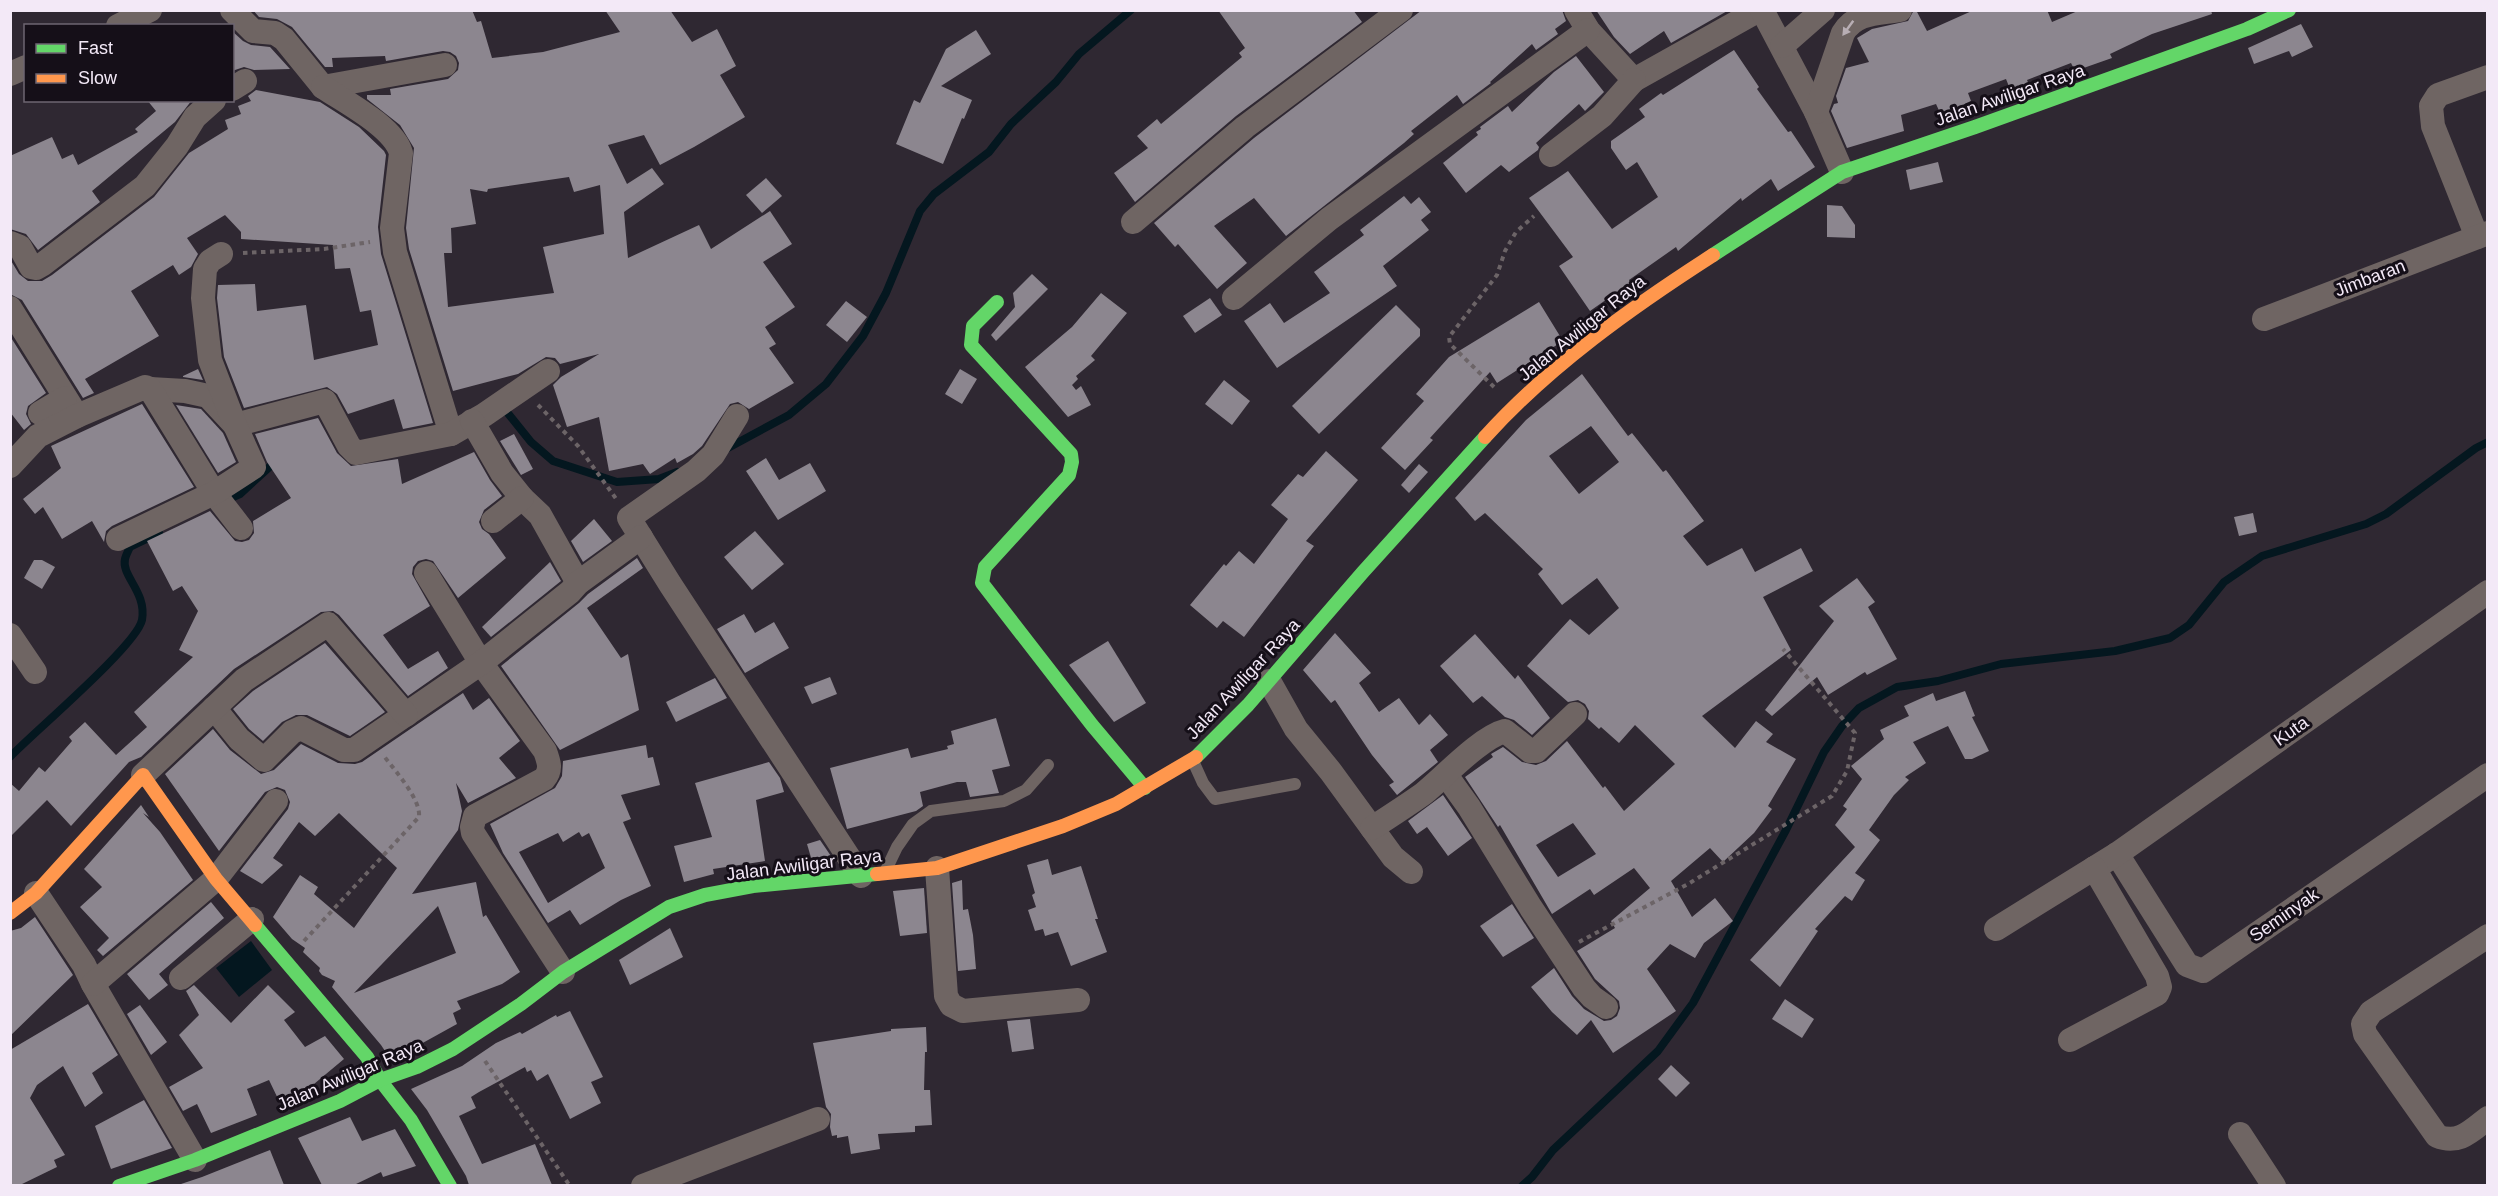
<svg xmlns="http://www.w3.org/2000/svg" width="2498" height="1196" viewBox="0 0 2498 1196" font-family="Helvetica,sans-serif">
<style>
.water{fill:#04171f}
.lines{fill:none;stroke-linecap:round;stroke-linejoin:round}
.stream{stroke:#04171f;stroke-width:8}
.building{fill:#8c868f;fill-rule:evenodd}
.path{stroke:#6c6467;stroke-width:4;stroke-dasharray:4.5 4.5;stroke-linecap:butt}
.lane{stroke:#6f6563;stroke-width:12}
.street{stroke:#6f6563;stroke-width:24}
.fast{stroke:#63d668;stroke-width:14}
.slow{stroke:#ff974d;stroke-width:14}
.oneway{fill:#b8aeb4}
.labels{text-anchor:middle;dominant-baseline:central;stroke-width:6;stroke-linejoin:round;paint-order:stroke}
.street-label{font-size:18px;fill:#f3e9f7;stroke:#150f18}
</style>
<rect width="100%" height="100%" fill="#2f2832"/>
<polygon class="water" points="251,941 272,970 239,997 216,968"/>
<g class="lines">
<g class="stream">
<polyline points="502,406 531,442 553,461 617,482 659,479 677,472"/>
<polyline points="726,449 789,415 826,384 863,336 886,293 920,211 934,194 989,152 1011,124 1056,82 1079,54 1131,10"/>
<polyline points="224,501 240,494 276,461"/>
<path d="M10 757C34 732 137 645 142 620 147 592 121 576 125 559 126 555 128 551 130 547L159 533"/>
<polyline points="1522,1186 1532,1177 1553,1150 1658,1051 1693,1003 1786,830 1824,752 1842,726 1859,708 1897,687 1938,681 2001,664 2115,651 2170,638 2189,625 2224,582 2262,556 2366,524 2386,514 2476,448 2488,442"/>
</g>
</g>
<g class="building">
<path d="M253 10H472L477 22 481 21 492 58 543 52 620 32 605 10H670L692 42 717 29 736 66 720 75 745 117 694 147 660 165 644 135 608 145 627 184 652 168 664 184 624 212 628 258 699 225 711 249 770 211 792 244 763 262 795 307 765 327 776 344 769 348 794 383 749 409 738 402 730 404 702 446 693 454 677 463 675 458 650 474 643 464 609 471 599 417 567 427 553 385 561 377 599 354 560 364 555 358 546 357 518 374 453 391 409 249 406 228 414 148 400 125 367 99V95H391L390 89 448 79 458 70 459 63 456 56 450 52 443 51 386 61 385 56 332 58 333 67H325L292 27 277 19 259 17ZM569 177 574 192 600 185 604 234 543 247 554 293 448 307 444 253H452L451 228 476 224 470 189 487 192 488 189Z"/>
<polygon points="1218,10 1353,10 1362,22 1236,116 1135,202 1114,173 1148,148 1137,136 1157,119 1161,124 1242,57 1239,53 1245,48"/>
<polygon points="1422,10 1562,10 1566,21 1555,29 1558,34 1536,50 1532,44 1490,82 1491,83 1463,104 1457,95 1411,131 1414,134 1404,143 1286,236 1254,198 1214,226 1247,263 1217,289 1178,244 1175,247 1154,223 1254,138"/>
<polygon points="1596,10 1729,10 1671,43 1664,31 1630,54 1614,37"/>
<polygon points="1914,10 1916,10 1927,31 1974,10 2047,10 2052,22 2080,10 2211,10 2212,14 2152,34 2110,54 2112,58 2075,71 2071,63 2027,80 2030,87 2012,94 2006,79 1968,93 1971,101 1941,115 1936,104 1901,115 1904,131 1847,148 1831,111 1834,104 1838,103 1836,96 1846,68 1869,62 1857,38 1872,29 1908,21"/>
<polygon points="2301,24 2313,47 2292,57 2289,51 2254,64 2248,48"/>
<polygon points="976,30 991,54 941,86 972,100 964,119 962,118 943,164 896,144 914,100 920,103 946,49"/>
<polygon points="232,31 243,41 251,45 270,47 290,69 254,70 244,67 232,71"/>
<polygon points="1734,50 1759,87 1757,89 1788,132 1791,131 1815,167 1778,191 1771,179 1742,201 1741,198 1678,251 1676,247 1629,280 1630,283 1590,311 1559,266 1573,257 1529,198 1568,171 1612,229 1658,197 1637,162 1626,170 1611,148 1611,141 1645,117 1639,109 1661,93 1663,95"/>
<polygon points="1576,56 1604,92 1585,111 1579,104 1536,143 1539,147 1538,150 1509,172 1501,165 1466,193 1443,163 1478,135 1476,132 1481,129 1480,127 1508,106 1512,112 1554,72"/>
<polygon points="256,90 320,102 359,127 384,151 386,155 378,227 381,254 433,423 403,429 394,399 348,414 337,394 327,387 244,408 224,357 217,298 218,285 255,284 257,311 306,305 314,360 378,345 371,310 360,312 350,268 335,269 333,245 241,239 241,232 225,215 187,238 198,254 191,267 179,275 173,265 131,291 159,336 85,379 94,393 83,398 22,300 10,294 10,259 19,274 28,281 42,281 52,275 154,197 189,153 228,129 225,120 241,114 238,106 251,101 248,96"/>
<polygon points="147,100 192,100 175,122 92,191 100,202 38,250 26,234 10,229 10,156 52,137 62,159 73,154 78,165 138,132 135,129 156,111"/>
<polygon points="1938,162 1943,182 1910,190 1906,170"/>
<polygon points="766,178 782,196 762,213 746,195"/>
<polygon points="1404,196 1411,204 1419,197 1431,212 1421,220 1429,230 1383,266 1397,286 1277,368 1244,321 1270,303 1284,323 1330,293 1314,272 1364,235 1360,230"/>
<polygon points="1827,205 1842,206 1855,225 1855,238 1827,237"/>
<polygon points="1032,274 1048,289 996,341 991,335 1015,307 1013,293"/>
<polygon points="1101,293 1127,313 1091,356 1095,360 1076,376 1078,379 1072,385 1076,390 1081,386 1091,405 1068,417 1025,367 1072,327"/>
<polygon points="1210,298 1222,315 1195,333 1183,316"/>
<polygon points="846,301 867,317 847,342 826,325"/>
<polygon points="1539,302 1563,341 1497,383 1490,372 1430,438 1433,440 1405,470 1381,448 1424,401 1416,394 1449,357"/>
<polygon points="1396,305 1420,329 1420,336 1319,434 1292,406"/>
<polygon points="10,336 46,393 28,406 26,414 31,424 24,430 10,412"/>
<polygon points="198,369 203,380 183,377 183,376"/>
<polygon points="960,369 977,379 962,404 945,394"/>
<path d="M1582 374 1628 436 1632 433 1663 472 1666 470 1704 521 1683 536 1707 566 1742 548 1755 572 1801 548 1813 571 1763 597 1791 650 1702 716 1735 748 1756 721 1773 734 1766 742 1796 759 1768 806 1772 809 1754 833 1723 862 1710 848 1671 881 1692 917 1715 898 1733 921 1704 943 1695 958 1670 944 1647 969 1676 1011 1613 1053 1591 1020 1577 1035 1552 1012 1531 987 1554 968 1572 996 1584 1009 1604 1021 1611 1020 1617 1016 1620 1008 1619 1001 1595 979 1577 951 1615 928 1611 921 1650 888 1634 868 1594 895 1590 889 1552 914 1500 825 1498 827 1465 777 1493 757 1491 754 1503 747 1522 762 1536 765 1546 761 1567 741 1603 788 1605 786 1624 811 1675 764 1635 725 1619 743 1601 727 1599 729 1588 719 1589 711 1585 704 1578 700 1568 702 1527 666 1570 619 1589 635 1619 608 1597 578 1562 605 1538 574 1543 569 1485 513 1475 521 1455 498 1526 420ZM1591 426 1619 462 1579 494 1549 456ZM1573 823 1596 854 1558 877 1536 845Z"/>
<polygon points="1224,380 1250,401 1232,425 1205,404"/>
<polygon points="142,404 194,487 112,526 106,531 104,542 92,521 62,539 43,507 35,514 23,499 61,468 51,446"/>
<polygon points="176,405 201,409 223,433 236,462 218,473"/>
<polygon points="318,418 337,453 351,466 398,459 402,484 474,452 490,480 502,496 484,510 479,522 482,529 489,534 506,558 458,598 433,561 426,559 418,561 413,567 412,574 430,606 383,635 408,669 438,651 448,668 408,696 339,615 333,611 321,612 234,669 141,757 129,762 71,826 47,800 10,837 10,783 19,791 39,767 45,772 72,741 69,737 85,722 116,755 147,727 134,712 193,657 179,650 198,611 182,586 173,591 147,541 210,511 235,541 242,542 249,540 254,533 253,521 291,498 267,462 255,434"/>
<polygon points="514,434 533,469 521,475 500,441"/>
<polygon points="1326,451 1358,480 1306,541 1314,546 1244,637 1223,621 1217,628 1190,605 1224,564 1226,566 1239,551 1254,564 1288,519 1271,505 1298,474 1303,477"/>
<polygon points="766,458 779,480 810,463 826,491 778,520 746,471"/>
<polygon points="1419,464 1428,472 1409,493 1401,485"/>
<polygon points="2253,513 2257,532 2239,536 2234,517"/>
<polygon points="594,519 612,541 583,562 571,541"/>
<polygon points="755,531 784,564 752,590 724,557"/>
<polygon points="637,558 643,568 587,608 621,658 628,654 639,710 560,750 501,666 579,603 588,594"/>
<polygon points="34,560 42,560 55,567 42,589 24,578"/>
<polygon points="550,562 561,581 491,637 482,627"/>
<polygon points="1857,578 1875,602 1868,607 1897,659 1867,675 1865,672 1828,695 1817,677 1772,716 1765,710 1834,621 1819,606"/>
<polygon points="744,614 755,633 774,622 789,648 745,673 717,629"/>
<polygon points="1335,633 1371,673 1359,683 1379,712 1399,698 1419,725 1430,714 1448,735 1430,750 1438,762 1397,795 1389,785 1394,782 1372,755 1335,700 1331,703 1303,670"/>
<polygon points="1475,634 1515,679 1518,675 1550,718 1532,735 1514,720 1505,717 1482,696 1473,703 1440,666"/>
<polygon points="1108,641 1146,703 1114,722 1069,665"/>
<polygon points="325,643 385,712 350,736 307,715 296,715 282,722 263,741 249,729 233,709 253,691"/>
<polygon points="830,677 837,694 812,704 804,687"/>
<polygon points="715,678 727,698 676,722 666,702"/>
<polygon points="1965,691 1975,716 1972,717 1989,751 1972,759 1965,759 1948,726 1913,742 1926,763 1905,777 1909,780 1894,795 1869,830 1880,840 1855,873 1865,880 1852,901 1845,896 1815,929 1818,931 1780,987 1750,960 1855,847 1835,825 1847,809 1843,806 1862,779 1851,766 1884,739 1880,730 1909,716 1904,706 1933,693 1936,701"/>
<path d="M463 693 473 710 489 698 520 741 499 758 516 778 468 803 456 783 462 811 458 830 412 894 476 882 483 917 486 915 520 972 502 984 457 1001 461 1009 453 1013 457 1024 410 1050 389 1057 381 1045 332 987 335 981 322 975 319 971 320 968 303 952 305 948 292 939 273 917 300 875 318 887 314 894 354 928 397 868 339 813 315 836 299 822 273 858 283 865 262 884 240 871 288 809 290 802 285 790 277 787 265 792 219 851 165 774 213 729 230 750 261 774 274 770 301 744 338 763 355 764 362 762ZM438 906 456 953 354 993Z"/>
<polygon points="996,718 1010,766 992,770 999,793 970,797 966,782 957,782 920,792 923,806 916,811 847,829 830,768 908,748 911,758 948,749 947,746 954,744 951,731"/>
<path d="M646 745 648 758 653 757 660 785 621 795 631 819 623 822 651 886 621 900 580 925 570 910 548 923 503 853 490 824 555 788 562 776 563 761ZM579 832 582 837 589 833 605 868 548 903 519 852 558 833 563 842Z"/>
<polygon points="769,762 780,778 784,792 756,800 765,861 713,869 714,874 684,882 674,846 712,837 695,783"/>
<polygon points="1443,795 1472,838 1448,856 1427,827 1417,834 1408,821"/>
<polygon points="141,805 149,817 143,813 160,832 193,880 103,956 97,950 109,938 80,907 102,887 84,869"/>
<polygon points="820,840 833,859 812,861 807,844"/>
<polygon points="1048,859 1052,875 1081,866 1098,919 1095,919 1107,952 1071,966 1058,932 1045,936 1043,929 1035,931 1028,910 1036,907 1032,895 1035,893 1027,865"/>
<polygon points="962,880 963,910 968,909 973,935 976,969 958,971 952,883"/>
<polygon points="924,888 927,933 900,936 893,891"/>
<polygon points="211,902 224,918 159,974 168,985 149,1000 127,974"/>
<polygon points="1512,904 1534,938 1503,957 1480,926"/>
<polygon points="35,917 73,975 10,1036 10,931 21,928"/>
<polygon points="670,928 683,957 630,985 619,960"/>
<polygon points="194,985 231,1023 268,985 295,1012 284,1020 305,1047 325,1036 344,1059 296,1099 281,1105 269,1080 247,1089 257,1115 211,1133 197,1104 183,1111 169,1087 203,1068 179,1035 199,1015 186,991"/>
<polygon points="1785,999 1814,1019 1802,1038 1772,1019"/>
<polygon points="88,1004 118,1055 92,1073 103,1093 85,1107 63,1066 37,1085 30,1098 65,1155 54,1160 57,1167 20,1185 10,1185 10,1050"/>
<polygon points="140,1005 167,1042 151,1055 127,1014"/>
<polygon points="570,1011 603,1077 591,1082 601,1103 570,1119 548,1074 537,1081 531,1070 527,1072 525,1067 479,1092 471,1097 476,1108 459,1116 482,1164 535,1144 552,1185 469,1185 466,1176 427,1110 411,1089 462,1066 496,1043 520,1032 522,1034 556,1015 557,1017"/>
<polygon points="1030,1019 1034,1049 1012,1052 1007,1021"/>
<polygon points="926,1027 927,1052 925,1052 924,1090 930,1090 932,1125 915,1126 915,1132 878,1134 880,1149 851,1154 848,1136 837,1138 837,1135 832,1136 830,1127 831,1114 826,1107 813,1043 891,1031 891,1029"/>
<polygon points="1671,1065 1690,1083 1676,1097 1658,1079"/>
<polygon points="144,1100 172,1148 111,1169 95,1126"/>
<polygon points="350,1117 362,1141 395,1129 416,1166 383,1177 381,1172 354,1185 322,1185 298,1138"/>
<polygon points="270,1150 284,1185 178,1185 202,1177"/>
</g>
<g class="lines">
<g class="path">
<polyline points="243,253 324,249 370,242"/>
<polyline points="1494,387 1450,344 1449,337 1497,275 1505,251 1516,232 1534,216"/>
<polyline points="538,405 578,446 617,500"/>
<path d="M304 941 419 817C421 799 395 771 384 756"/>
<polyline points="1579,942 1688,884 1832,796 1847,771 1855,733 1783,649"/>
<polyline points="485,1061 570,1186"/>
</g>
<g class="lane">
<polyline points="1193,761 1203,783 1215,799 1295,784"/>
<polyline points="886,870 897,847 913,824 931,811 1004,801 1026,790 1048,765"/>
</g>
<g class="street">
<polyline points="232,10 253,31 275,33 284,39 323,87 445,65"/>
<polyline points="1576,10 1588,30 1634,80 1759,10"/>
<polyline points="1762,10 1816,112 1842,172"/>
<polyline points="118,26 150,10"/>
<polyline points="1782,46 1823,10"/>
<polyline points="10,74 26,67"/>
<path d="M323 87C345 102 394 127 401 153L392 228 395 252 451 434"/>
<polyline points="232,89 245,81"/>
<path d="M1816 112 1843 33C1856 12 1877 14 1900 10"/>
<polyline points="1551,155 1602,116 1634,80"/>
<polyline points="1133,222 1245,127 1401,10"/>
<polyline points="2477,237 2433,126 2431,106 2438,95 2488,77"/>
<polyline points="10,243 20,247 31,267 36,268 43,264 145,186 177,146 195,117 214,100"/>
<polyline points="1234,298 1329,219 1588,30"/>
<polyline points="10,308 77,416"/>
<polyline points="2264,319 2488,233"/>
<polyline points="150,389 185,391 208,396 235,425 325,401 349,446 356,453 451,434 484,415 548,371"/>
<polyline points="40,413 65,398"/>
<polyline points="737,416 713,455 696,471 629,518 670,584 861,876"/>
<polyline points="472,421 502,473 522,498 540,515 578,583"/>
<polyline points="10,466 38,436 77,416 145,387 150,389 214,493 241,528"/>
<polyline points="493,521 522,498"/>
<polyline points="118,539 214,493 254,467 235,425 210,360 203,298 205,269 210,261 221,254"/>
<path d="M426 573 481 663 545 751C549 762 552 770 544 779L475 816 472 827 473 833 563 972"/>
<polyline points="10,635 35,672"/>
<polyline points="1269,681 1296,729 1331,772 1393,857 1411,872"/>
<polyline points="214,708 239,739 264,760 292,732 301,728 344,750 354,750 481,663 570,592 578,583 641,537"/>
<polyline points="143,775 244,680 328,624 406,715"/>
<polyline points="1446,775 1469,807 1531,908 1584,988 1592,997 1606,1007"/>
<path d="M1372 828C1389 817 1406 806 1423 794 1444 777 1481 737 1505 731L1530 751H1536L1575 714"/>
<polyline points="2117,854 2187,965 2203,971 2488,775"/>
<polyline points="937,868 946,996 951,1005 963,1011 1078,1000"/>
<polyline points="36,893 84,965 93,984 195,1160"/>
<polyline points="1996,929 2117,854 2488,592"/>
<path d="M2488 936 2371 1012 2363 1024 2365 1034 2437 1136C2459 1145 2471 1131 2488 1118"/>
<polyline points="181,978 252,919"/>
<polyline points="93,984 216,879 276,801"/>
<polyline points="2070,1040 2157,994 2160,987 2157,976 2094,868"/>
<polyline points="2240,1134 2274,1186"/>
<polyline points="643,1186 818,1119"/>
</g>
<g class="fast">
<polyline points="1713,255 1842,172 1975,127 2247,29 2289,10"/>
<polyline points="997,302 973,326 971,345 1071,454 1072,462 1069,475 985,567 982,583 1092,725 1145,788"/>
<polyline points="1196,757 1248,705 1363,572 1485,437"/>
<polyline points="255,925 367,1057 380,1080 411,1120 450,1186"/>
<polyline points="119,1186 195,1160 340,1101 380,1080 417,1067 453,1049 521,1004 563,972 669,907 705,895 753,886 877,874"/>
</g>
<g class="slow">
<path d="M1485 437C1549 366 1632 307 1713 255"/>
<polyline points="877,874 937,868 1063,826 1116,804 1196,757"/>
<polyline points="10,913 36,893 143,775 216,879 255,925"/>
</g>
</g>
<defs><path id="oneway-solid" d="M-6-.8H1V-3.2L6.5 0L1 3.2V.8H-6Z" transform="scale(1.5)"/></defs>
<use class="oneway" href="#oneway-solid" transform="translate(1848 28) rotate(126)"/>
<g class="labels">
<g class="street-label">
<text transform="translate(2010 95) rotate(-19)">Jalan Awiligar Raya</text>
<text transform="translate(2370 278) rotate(-21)">Jimbaran</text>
<text transform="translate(1582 328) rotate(-39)">Jalan Awiligar Raya</text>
<text transform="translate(1243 679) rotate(-47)">Jalan Awiligar Raya</text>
<text transform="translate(2291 731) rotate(-35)">Kuta</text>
<text transform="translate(804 865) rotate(-7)">Jalan Awiligar Raya</text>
<text transform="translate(2284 915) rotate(-35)">Seminyak</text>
<text transform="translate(350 1075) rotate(-23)">Jalan Awiligar Raya</text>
</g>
</g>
<rect width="2498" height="1196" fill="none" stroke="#f3e9f7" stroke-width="24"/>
<rect x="24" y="24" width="210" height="78" fill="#150f18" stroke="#6e6671" stroke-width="1.5"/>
<rect x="36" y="44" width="30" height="9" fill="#63d668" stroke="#6e6671" stroke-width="1.5"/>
<text x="78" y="54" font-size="18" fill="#f3e9f7">Fast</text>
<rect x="36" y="74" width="30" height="9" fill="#ff974d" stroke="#6e6671" stroke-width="1.5"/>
<text x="78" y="84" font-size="18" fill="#f3e9f7">Slow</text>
</svg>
